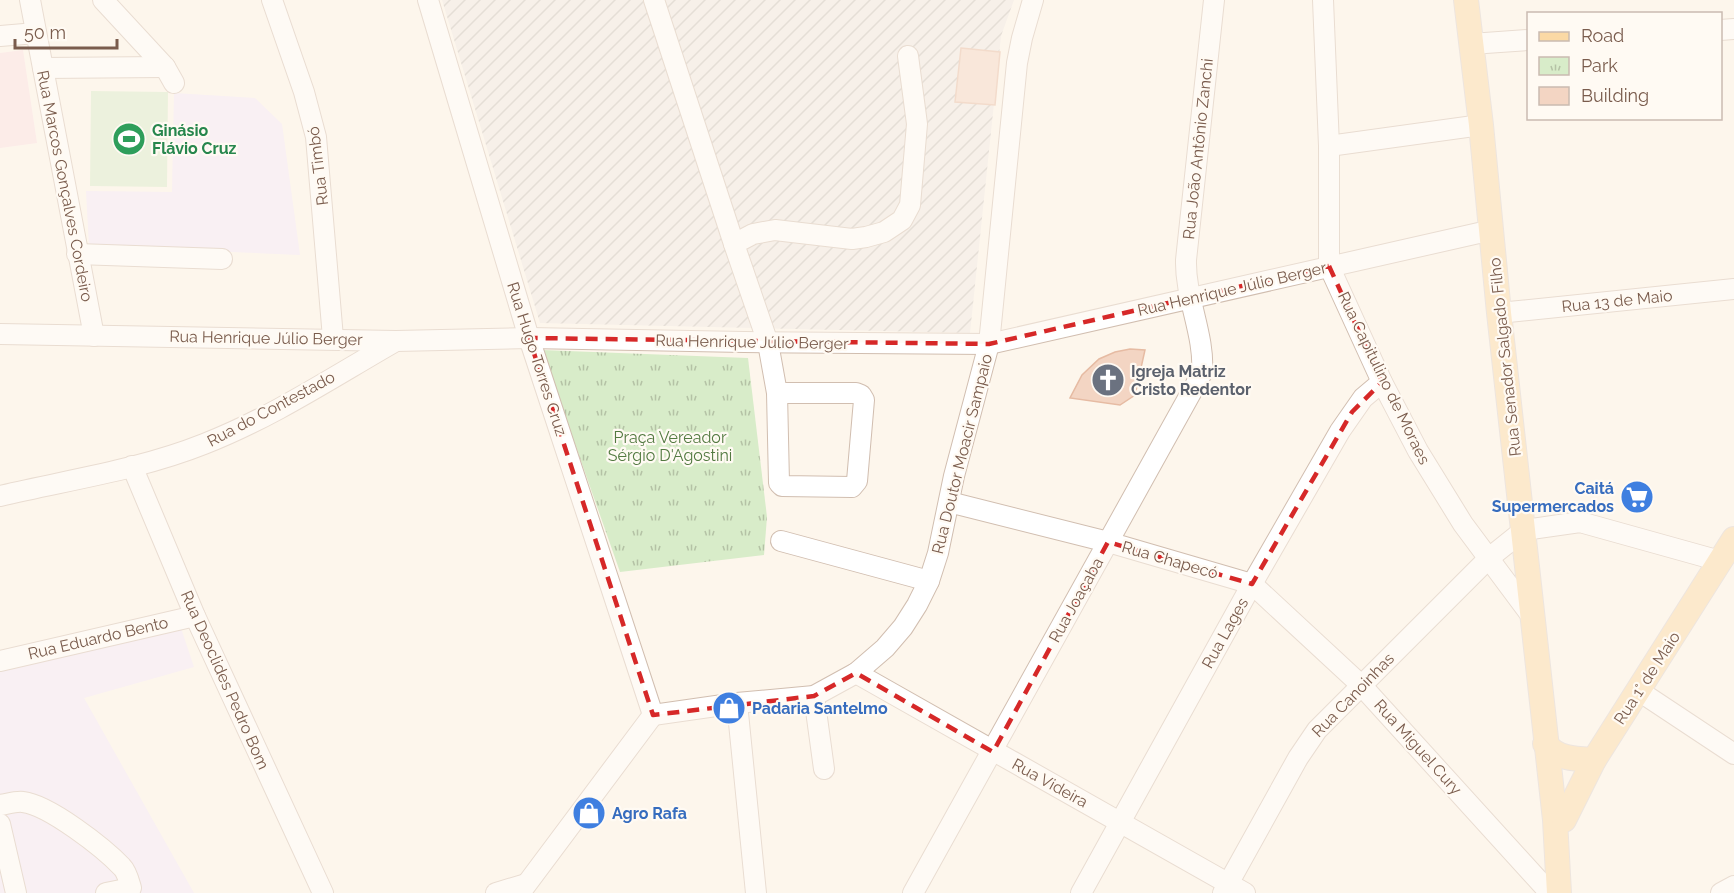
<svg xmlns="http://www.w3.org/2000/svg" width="1734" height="893" viewBox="0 0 1734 893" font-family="Raleway,sans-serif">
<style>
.industrial{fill:url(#industrial-furrows)}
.education{fill:#f3e8fa}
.medical{fill:#fbdfe3}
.grass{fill:#d8ecc9}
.park{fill:url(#park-tufts)}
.building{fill:#f3d5c3;stroke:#e6bba3;stroke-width:1.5}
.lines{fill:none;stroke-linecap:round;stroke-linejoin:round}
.minor-casing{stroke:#d1beb0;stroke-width:22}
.major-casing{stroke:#dad1cd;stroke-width:26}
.minor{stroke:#fff;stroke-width:20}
.major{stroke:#fbd9a5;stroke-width:24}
.marked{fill:none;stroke:#d62828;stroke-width:4.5;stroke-dasharray:12 8;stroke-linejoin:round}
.labels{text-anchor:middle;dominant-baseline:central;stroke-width:4.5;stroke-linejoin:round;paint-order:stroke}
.leisure-label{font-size:16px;font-weight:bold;fill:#27864d;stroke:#fffaf3;text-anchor:start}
.street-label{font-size:16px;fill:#7a5c4d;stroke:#fffaf3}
.worship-label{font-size:16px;font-weight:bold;fill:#5b616d;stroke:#fffaf3;text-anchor:start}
.park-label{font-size:16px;fill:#537a41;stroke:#fffaf3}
.shop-label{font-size:16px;font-weight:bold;fill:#366cbe;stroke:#fffaf3;text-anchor:start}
</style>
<defs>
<pattern id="industrial-furrows" width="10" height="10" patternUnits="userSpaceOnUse" patternTransform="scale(1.5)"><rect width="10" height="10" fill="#efe9e4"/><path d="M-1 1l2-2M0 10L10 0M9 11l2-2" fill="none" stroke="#c7c0bb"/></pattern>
<pattern id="park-tufts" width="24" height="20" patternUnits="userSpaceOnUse" patternTransform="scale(1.5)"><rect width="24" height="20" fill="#d8ecc9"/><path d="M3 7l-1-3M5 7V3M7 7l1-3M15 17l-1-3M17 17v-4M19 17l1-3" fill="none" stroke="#b4c2a5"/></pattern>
</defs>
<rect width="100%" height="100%" fill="#fdf6ec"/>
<polygon class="industrial" points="442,0 1014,0 1001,36 970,333 540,323"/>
<g class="education">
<polygon points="174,93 255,98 282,124 300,255 89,246 86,191 172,192"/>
<polygon points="181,628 194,667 84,698 194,893 0,893 0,668"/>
</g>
<polygon class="medical" points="23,50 37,143 0,148 0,53"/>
<polygon class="grass" points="91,91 168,92 167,187 90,186"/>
<polygon class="park" points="542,350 748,358 767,517 764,555 620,572"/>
<g class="building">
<polygon points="961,48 1000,52 995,105 955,102"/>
<polygon points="1130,349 1145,350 1135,395 1120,405 1070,398 1082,375 1099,359 1115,352"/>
</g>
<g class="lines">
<defs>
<g id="minor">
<polyline points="30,0 94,336"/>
<polyline points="103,0 165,67 174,83"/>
<polyline points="272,0 304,92 316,137 333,338"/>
<polyline points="428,0 529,338 653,715"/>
<polyline points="654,0 734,244"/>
<polyline points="1323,0 1329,146 1329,266 1382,382 1418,451 1463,524 1533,618"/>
<polyline points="1720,30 1734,29"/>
<polyline points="0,36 36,33"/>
<polyline points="1471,44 1528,40"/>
<polyline points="43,68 165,67"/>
<polyline points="1329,146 1481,125"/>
<polyline points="77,254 222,259"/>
<polyline points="1499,313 1734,289"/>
<polyline points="0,334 396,341 529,338 744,342 989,344 1492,230"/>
<polyline points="777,393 856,393 861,395 864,400 857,481 852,487 782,486 779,483 777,393 768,343 734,244 753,234 775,230 852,239 866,237 884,232 902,220 910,205 917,124 908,56"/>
<polyline points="132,466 195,616 323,893"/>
<path d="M0 496C67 480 139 470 204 444 271 418 333 377 396 341"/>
<polyline points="949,502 1108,542 1252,584 1361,685 1550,893"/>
<polyline points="781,541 929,581"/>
<polyline points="0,661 195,616"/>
<polyline points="856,673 1245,893"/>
<polyline points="1639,691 1734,754"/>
<polyline points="814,696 824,769"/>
<polyline points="737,703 756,893"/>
<polyline points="653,715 737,703 814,696 856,673 885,648 903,627 917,605 929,581 938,553 954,476 989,344 1017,63 1022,38 1033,0"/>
<path d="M0 805C7 804 16 801 23 802 49 805 104 848 122 867 127 872 129 881 131 888L106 893"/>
<polyline points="0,824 16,893"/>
<polyline points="496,893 526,884"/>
<polyline points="520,893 653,715"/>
<path d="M913 893 1202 373C1205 335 1185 298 1186 260L1214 0"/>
<polyline points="1081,893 1252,584 1340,431 1363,398 1382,382"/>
<polyline points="1223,893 1298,758 1317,730 1489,558 1524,530 1580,522 1720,561"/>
<polyline points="1721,893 1734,886"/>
</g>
<g id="major">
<polyline points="1466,0 1481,125 1499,313 1555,820 1559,893"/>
<path d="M1545 744C1558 759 1575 759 1594 760"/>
<polyline points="1564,820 1594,760 1734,539"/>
</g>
</defs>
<use href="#minor" class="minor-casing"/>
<use href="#major" class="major-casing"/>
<use href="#minor" class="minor"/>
<use href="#major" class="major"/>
</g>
<path d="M0 0H1734V893H0ZM1329 266 1382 382 1352 412 1252 584 1108 542 993 752 856 673 814 696 653 715 529 338 989 344Z" fill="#fdf6ec" fill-opacity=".55" fill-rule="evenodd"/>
<path class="marked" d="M1329 266 1382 382 1352 412 1252 584 1108 542 993 752 856 673 814 696 653 715 529 338 989 344Z"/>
<defs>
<symbol id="stadium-disc" viewBox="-11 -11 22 22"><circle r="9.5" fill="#2e9e5b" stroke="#fffaf3"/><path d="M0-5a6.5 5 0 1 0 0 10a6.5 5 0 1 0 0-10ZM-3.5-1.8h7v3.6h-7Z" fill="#fff"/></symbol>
<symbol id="church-disc" viewBox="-11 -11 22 22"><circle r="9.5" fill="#6b7280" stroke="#fffaf3"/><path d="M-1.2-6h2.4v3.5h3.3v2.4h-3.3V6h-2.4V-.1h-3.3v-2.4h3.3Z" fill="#fff"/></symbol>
<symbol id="supermarket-disc" viewBox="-11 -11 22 22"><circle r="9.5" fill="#3f7fe0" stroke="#fffaf3"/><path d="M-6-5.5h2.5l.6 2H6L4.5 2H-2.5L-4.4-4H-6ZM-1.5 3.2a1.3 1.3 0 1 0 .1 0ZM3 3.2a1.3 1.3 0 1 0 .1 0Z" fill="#fff"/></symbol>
<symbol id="shop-disc" viewBox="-11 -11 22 22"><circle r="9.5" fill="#3f7fe0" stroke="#fffaf3"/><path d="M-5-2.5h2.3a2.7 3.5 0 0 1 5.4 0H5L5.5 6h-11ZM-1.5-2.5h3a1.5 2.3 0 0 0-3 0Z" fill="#fff"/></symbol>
</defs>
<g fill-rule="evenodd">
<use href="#stadium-disc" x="110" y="120" width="38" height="38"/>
<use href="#church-disc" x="1089" y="361" width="38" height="38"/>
<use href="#supermarket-disc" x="1618" y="478" width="38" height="38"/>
<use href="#shop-disc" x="710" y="689" width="38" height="38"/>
<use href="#shop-disc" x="570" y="794" width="38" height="38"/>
</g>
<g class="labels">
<g class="leisure-label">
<text x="152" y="130">Ginásio<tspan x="152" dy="18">Flávio Cruz</tspan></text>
</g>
<g class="street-label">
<text transform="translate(1198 149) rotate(-84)">Rua João Antônio Zanchi</text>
<text transform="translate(318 166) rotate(-97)">Rua Timbó</text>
<text transform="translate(65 186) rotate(79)">Rua Marcos Gonçalves Cordeiro</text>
<text transform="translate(1232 289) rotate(-13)">Rua Henrique Júlio Berger</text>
<text transform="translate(1617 301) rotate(-6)">Rua 13 de Maio</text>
<text transform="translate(266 338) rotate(1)">Rua Henrique Júlio Berger</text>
<text transform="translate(752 342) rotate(1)">Rua Henrique Júlio Berger</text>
<text transform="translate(1505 357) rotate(-96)">Rua Senador Salgado Filho</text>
<text transform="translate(537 359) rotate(72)">Rua Hugo Torres Cruz</text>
<text transform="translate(1384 378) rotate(64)">Rua Capitulino de Moraes</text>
<text transform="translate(271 409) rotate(-28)">Rua do Contestado</text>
<text transform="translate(962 454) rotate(-76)">Rua Doutor Moacir Sampaio</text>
<text transform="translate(1170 560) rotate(16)">Rua Chapecó</text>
<text transform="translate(1076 600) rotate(-61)">Rua Joaçaba</text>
<text transform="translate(1225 633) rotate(-61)">Rua Lages</text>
<text transform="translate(98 638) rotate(-13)">Rua Eduardo Bento</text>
<text transform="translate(1647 678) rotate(-57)">Rua 1° de Maio</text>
<text transform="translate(225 680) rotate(66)">Rua Deoclides Pedro Bom</text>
<text transform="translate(1353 695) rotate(-46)">Rua Canoinhas</text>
<text transform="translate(1418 747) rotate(48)">Rua Miguel Cury</text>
<text transform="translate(1050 783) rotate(29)">Rua Videira</text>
</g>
<g class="worship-label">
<text x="1131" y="371">Igreja Matriz<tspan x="1131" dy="18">Cristo Redentor</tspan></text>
</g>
<g class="park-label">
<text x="670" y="437">Praça Vereador<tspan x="670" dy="18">Sérgio D'Agostini</tspan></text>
</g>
<g class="shop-label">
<text x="1614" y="488" text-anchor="end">Caitá<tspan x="1614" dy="18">Supermercados</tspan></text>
<text x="752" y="708">Padaria Santelmo</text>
<text x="612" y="813">Agro Rafa</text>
</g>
</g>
<rect x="1527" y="12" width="195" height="108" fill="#fffaf3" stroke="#cabbb1" stroke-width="1.5"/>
<rect x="1539" y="32" width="30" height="9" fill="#fbd9a5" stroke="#cabbb1" stroke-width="1.5"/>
<text x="1581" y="42" font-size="18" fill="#7a5c4d">Road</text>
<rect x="1539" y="57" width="30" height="18" fill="url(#park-tufts)" stroke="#cabbb1" stroke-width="1.5"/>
<text x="1581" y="72" font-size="18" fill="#7a5c4d">Park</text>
<rect x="1539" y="87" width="30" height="18" fill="#f3d5c3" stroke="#cabbb1" stroke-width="1.5"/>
<text x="1581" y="102" font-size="18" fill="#7a5c4d">Building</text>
<path d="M15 39v9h102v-9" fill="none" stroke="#7a5c4d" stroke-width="3"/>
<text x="24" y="39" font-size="18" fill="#7a5c4d" stroke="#fffaf3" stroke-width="4.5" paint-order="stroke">50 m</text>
</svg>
